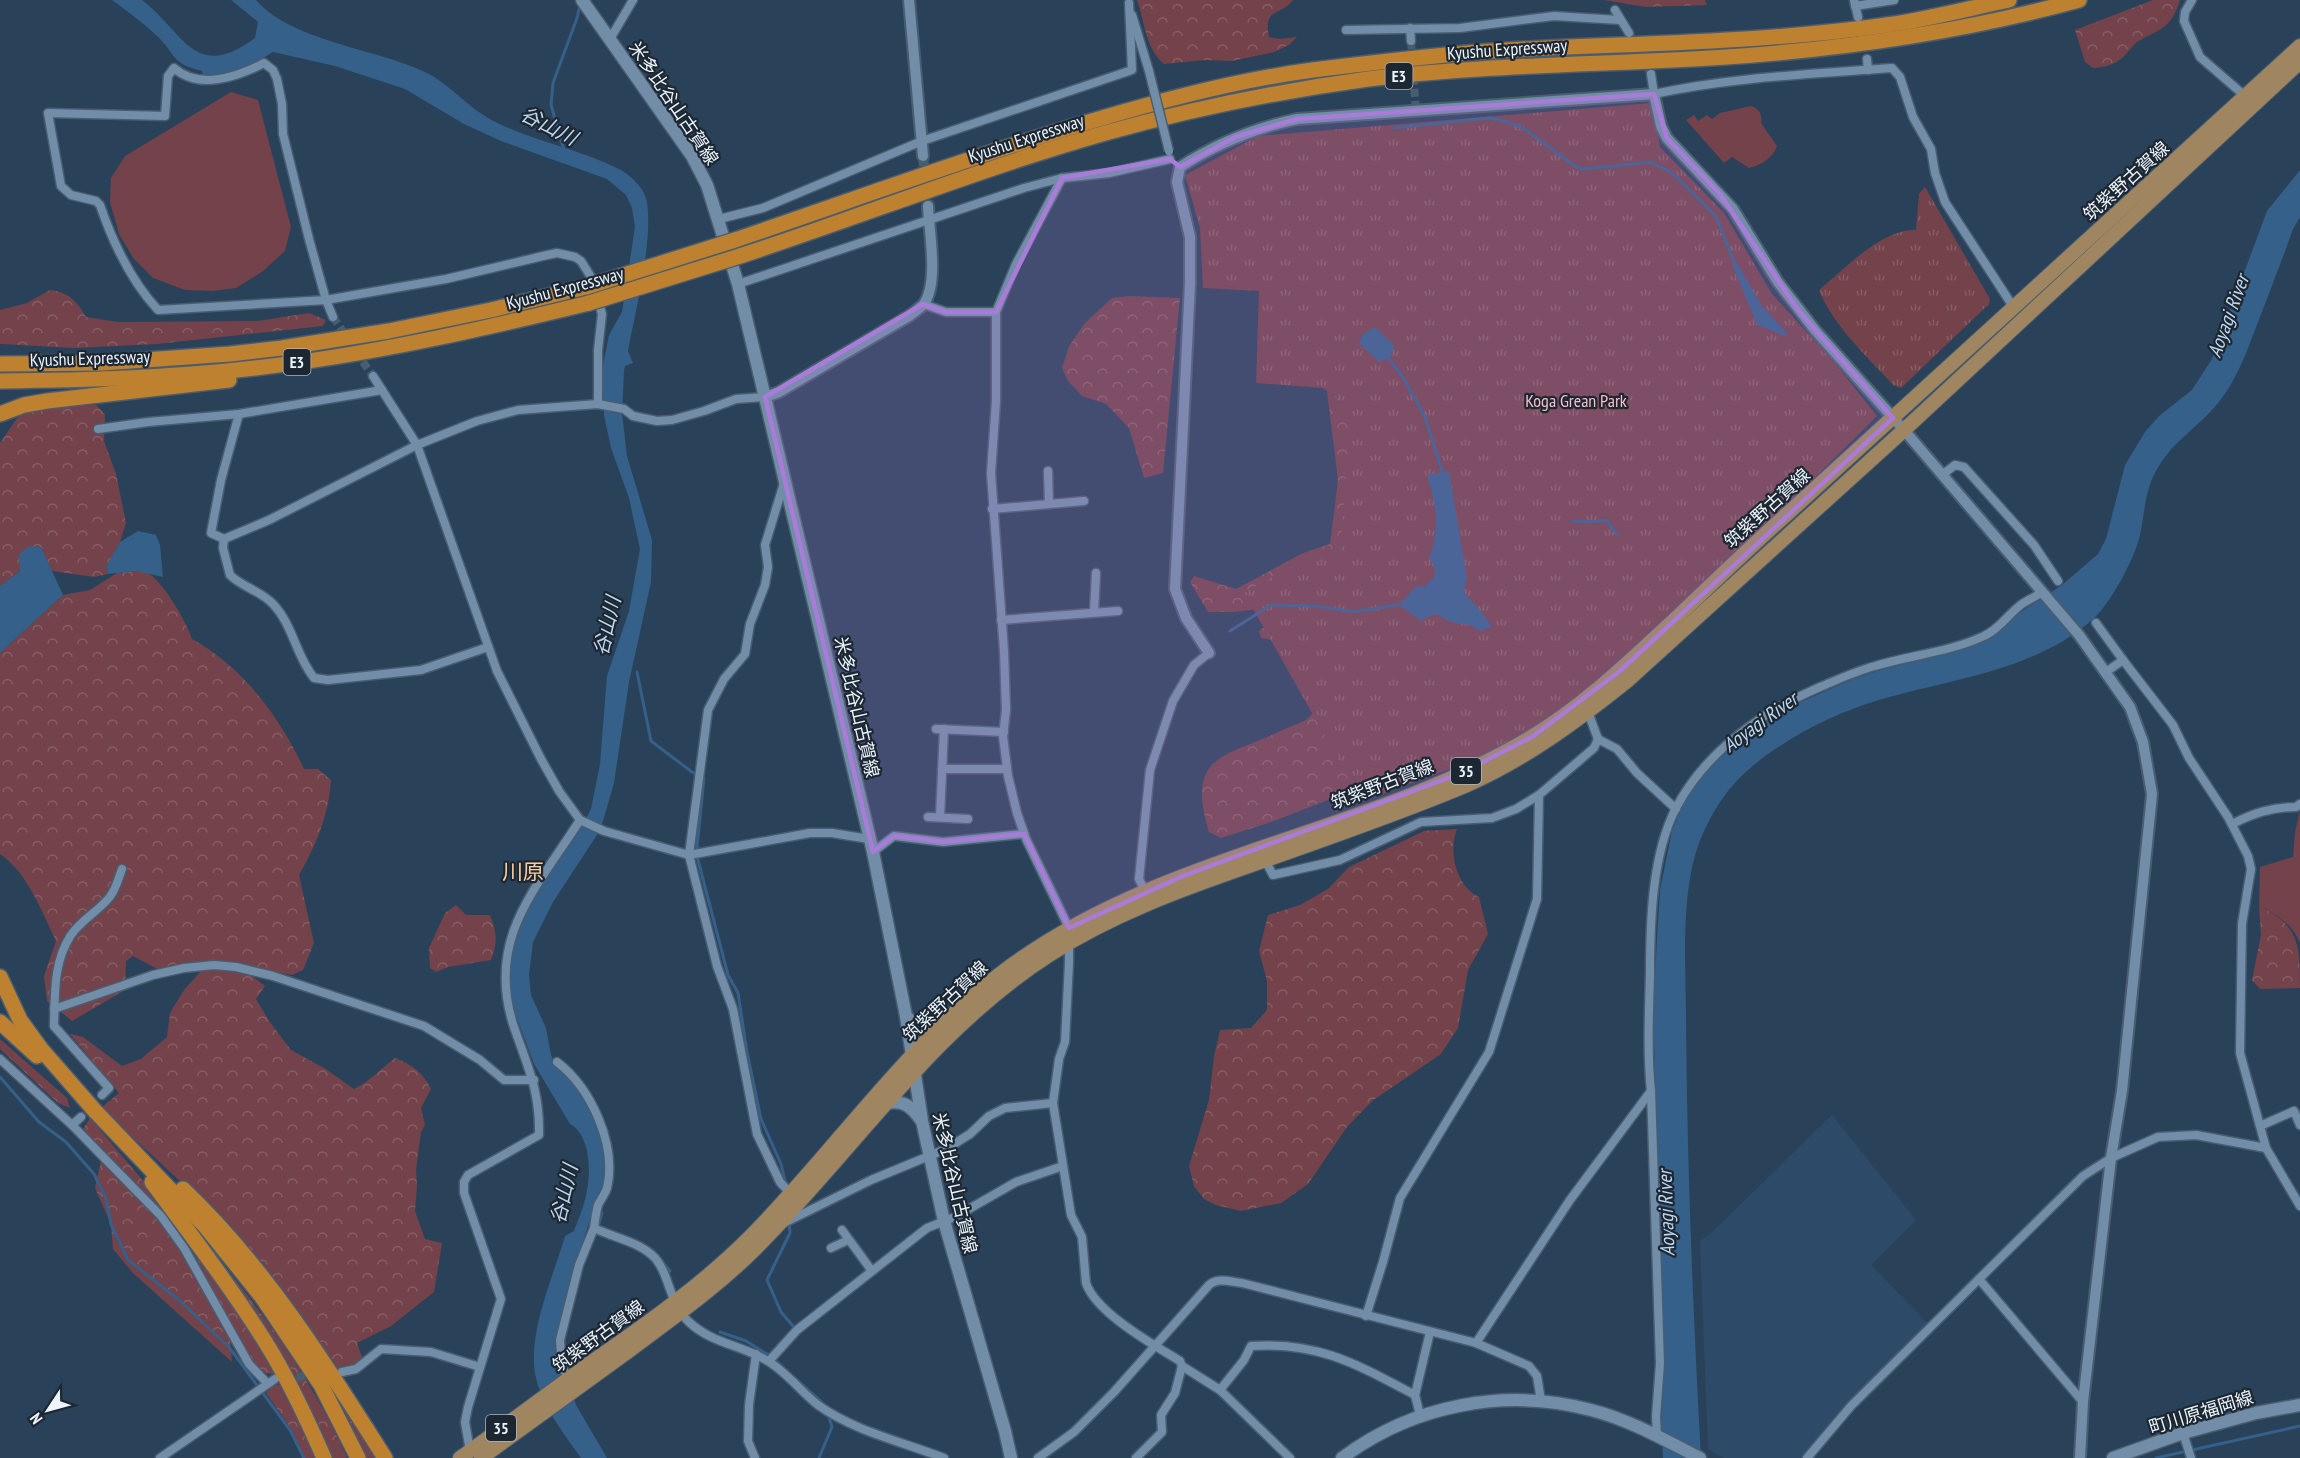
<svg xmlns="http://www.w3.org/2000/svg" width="2300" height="1458" viewBox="0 0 2300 1458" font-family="'PT Sans Narrow','Noto Sans JP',sans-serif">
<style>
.built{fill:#2d4b68}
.grass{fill:#73424a}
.forest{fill:url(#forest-crowns)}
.park{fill:url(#park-tufts)}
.water{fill:#35608a}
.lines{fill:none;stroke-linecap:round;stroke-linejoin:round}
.stream{stroke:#35608a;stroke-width:3}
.minor-tunnel{stroke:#475d72;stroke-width:8;stroke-dasharray:8 4;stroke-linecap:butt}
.tertiary-tunnel{stroke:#475d72;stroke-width:10;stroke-dasharray:10 5;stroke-linecap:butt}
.minor-casing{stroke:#4a5d70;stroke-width:11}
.tertiary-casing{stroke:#4a5d70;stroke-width:14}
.secondary-casing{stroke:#4a5d70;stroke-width:15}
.primary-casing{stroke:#4a5d70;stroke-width:16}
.motorway-casing{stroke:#4a5d70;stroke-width:18}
.minor{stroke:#728da8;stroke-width:8}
.tertiary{stroke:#728da8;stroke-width:10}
.secondary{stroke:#728da8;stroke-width:12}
.primary{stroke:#a08660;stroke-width:14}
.motorway{stroke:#be8130;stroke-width:15}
.minor-bridge-casing{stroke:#4a5d70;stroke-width:11;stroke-linecap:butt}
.motorway-bridge-casing{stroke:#4a5d70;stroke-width:18;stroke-linecap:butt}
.minor-bridge{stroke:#728da8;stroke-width:8}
.motorway-bridge{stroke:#be8130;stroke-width:15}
.marked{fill:#a87cd8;fill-opacity:0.2;stroke:#a87cd8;stroke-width:4.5;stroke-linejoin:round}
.labels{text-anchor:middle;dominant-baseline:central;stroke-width:4.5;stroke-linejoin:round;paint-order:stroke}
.shield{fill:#1d2732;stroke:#aeb6c0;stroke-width:1.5}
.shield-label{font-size:16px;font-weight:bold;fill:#ecf4fd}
.street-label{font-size:18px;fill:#ecf4fd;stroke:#1d2732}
.park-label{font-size:18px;fill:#fabfc7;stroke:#1d2732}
.water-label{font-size:20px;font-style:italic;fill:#bed7f1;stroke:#1d2732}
.quarter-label{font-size:21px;fill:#f9ce9d;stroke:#1d2732}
</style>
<defs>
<pattern id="forest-crowns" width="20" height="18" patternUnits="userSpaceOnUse" patternTransform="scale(1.5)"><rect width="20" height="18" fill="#73424a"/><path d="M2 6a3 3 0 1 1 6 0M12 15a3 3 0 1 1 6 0" fill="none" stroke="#875e65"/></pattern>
<pattern id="park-tufts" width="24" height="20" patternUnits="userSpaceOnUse" patternTransform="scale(1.5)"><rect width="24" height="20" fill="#73424a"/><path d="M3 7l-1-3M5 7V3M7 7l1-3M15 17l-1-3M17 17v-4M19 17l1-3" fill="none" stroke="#875e65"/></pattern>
</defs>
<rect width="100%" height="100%" fill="#2a4259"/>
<polygon class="built" points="1832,1115 1916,1220 1871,1265 1928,1324 1885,1365 1800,1458 1724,1458 1708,1449 1700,1241 1710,1234"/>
<g class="grass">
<polygon points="231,92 258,100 291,227 285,251 263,271 236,288 213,291 185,290 153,278 134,259 119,234 110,202 111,178 125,156"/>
<path d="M1751 106C1759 108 1763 115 1761 123L1777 146C1773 158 1761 165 1749 168L1732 157 1724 163 1686 120 1694 115 1698 121 1707 115 1712 119 1720 113Z"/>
<path d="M2300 811V943C2294 926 2276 913 2259 906L2260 867 2293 857 2295 832Z"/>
</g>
<g class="forest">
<path d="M1137 0H1293C1280 17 1263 7 1269 37L1280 39 1297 37 1289 45 1274 52 1232 61 1205 60 1164 64C1145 48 1145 22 1137 0Z"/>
<polygon points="1604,0 1705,0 1707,5 1646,7"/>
<path d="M2153 0H2180C2171 29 2161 28 2137 42 2133 45 2131 49 2127 53 2118 64 2107 67 2093 68L2085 62 2075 30Z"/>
<path d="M50 290C68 292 77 301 86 317L118 322 258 321 309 313 326 320 323 326 157 344 75 348 0 344V310L27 303Z"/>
<polygon points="1130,296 1180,298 1163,473 1144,478 1129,428 1106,404 1082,396 1068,381 1062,368 1069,346 1085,323 1112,298"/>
<polygon points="1347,340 1404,531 1280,607 1233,612 1208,612 1190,582 1194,576 1236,589 1303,553 1330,544 1338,480 1325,376"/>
<polygon points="96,405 105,414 104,441 116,474 126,523 120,542 106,567 108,574 94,577 52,571 41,547 20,571 0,586 0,443 20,414 63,406"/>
<path d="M136 571C139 571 143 571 146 572 162 579 187 623 192 639 243 667 280 717 304 769H318L331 780C329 814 316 846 299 875L314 943 303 970 292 975 215 960 188 963 165 973 133 956 126 961 125 990 72 1021 47 1001 44 976 56 941C42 912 27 872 0 854V653L63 595 90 590 117 573Z"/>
<path d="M1272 622 1289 624 1325 636H1369L1389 638 1417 660 1436 669 1466 702 1480 739 1439 767 1369 789 1333 798 1274 821 1221 838 1209 832C1184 751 1229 757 1287 728 1293 725 1303 723 1308 718 1322 706 1324 684 1327 667 1307 645 1289 643 1261 638L1259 631Z"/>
<path d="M1457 829C1448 852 1456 886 1479 897L1488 934 1468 970 1458 1028 1441 1054 1372 1101 1347 1127 1308 1184 1281 1203 1241 1211 1216 1205 1204 1199 1194 1186 1189 1166 1209 1100 1214 1056 1220 1030 1251 1028 1267 1010V981L1259 951 1268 915 1300 905 1328 889 1349 867 1424 831Z"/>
<path d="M456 905 466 915H490C497 933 498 942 491 960L448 967 436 972 430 968 429 948 445 913Z"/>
<path d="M2259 906C2300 925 2300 946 2300 988L2260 989 2252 980 2261 935Z"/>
<path d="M223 966 244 970 265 986 256 999 269 1021 291 1050 324 1068 354 1089C370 1081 381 1069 395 1058 413 1065 423 1073 431 1089L421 1108 425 1125 421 1132 416 1170 417 1186 415 1211 425 1239 442 1243 434 1292 391 1326 357 1343 362 1357 356 1365 340 1376 197 1197 101 1108 119 1093 70 1034 83 1037 122 1066 141 1059 167 1037 170 1013 184 990 202 970Z"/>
<polygon points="0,1039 67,1098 70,1108 58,1103 0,1049"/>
<path d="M90 1118 140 1177 249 1323 278 1374C263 1374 258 1371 249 1359L191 1248 171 1222 83 1129Z"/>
<polygon points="101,1161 162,1220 187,1257 230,1337 232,1362 133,1273 113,1249 111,1224 95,1188"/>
<path d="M184 1217C247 1291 308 1369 347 1458H330Z"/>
<polygon points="313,1354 377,1458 360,1458"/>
<polygon points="282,1384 318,1458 302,1458 289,1426 266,1393 272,1386"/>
</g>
<g class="park">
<polygon points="1652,103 1660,147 1724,213 1772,294 1834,362 1877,416 1744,548 1606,677 1500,751 1362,801 1244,593 1306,558 1340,552 1352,409 1323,388 1256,383 1259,291 1203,288 1200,228 1185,175 1258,136"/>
<path d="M1925 187 1990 299 1989 304 1901 388 1893 385C1867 356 1834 327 1819 290 1846 268 1881 229 1916 230L1919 194Z"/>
</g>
<g class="water">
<path d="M112 0H142C184 32 194 83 255 38L258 22 231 0H256C291 41 377 49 425 72 448 83 466 105 488 118 529 141 577 148 619 169 629 174 643 187 646 198 655 234 635 313 628 351L633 363 625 366 624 371 622 413 627 456 652 540 651 582 629 682 614 783 603 821 597 835 553 902 533 942 529 975 531 995 546 1028 551 1055 556 1066 571 1079 582 1096 592 1114 602 1137 606 1155 602 1189 598 1194 574 1270 556 1344 576 1405 607 1458H581C564 1434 543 1407 536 1378 526 1335 553 1278 565 1236L574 1231C579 1218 585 1204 587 1190 591 1170 590 1135 570 1124L534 1064 515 1013 509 988 510 966 513 945 530 902 580 830 591 809 600 764 607 676 629 611 640 549 629 498 611 448 604 415 602 371 609 335 622 312 635 227 632 208 626 195 607 179 501 141 464 124 405 89 335 66 273 52C251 66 230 75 203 75L202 71C169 63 177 54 156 35 142 22 127 11 112 0Z"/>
<path d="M2300 170V217L2293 229C2282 260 2270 291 2258 322 2248 348 2239 375 2222 398 2199 429 2169 441 2152 479 2144 498 2144 520 2139 539 2133 561 2110 604 2093 619 2035 671 1951 679 1879 700 1831 714 1768 746 1734 784 1720 799 1706 824 1699 843 1680 895 1686 965 1686 1019 1687 1165 1693 1312 1701 1458H1663L1661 1424 1664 1371 1653 1006 1660 890 1672 831 1684 802 1701 778 1725 753 1760 726 1792 706 1853 679 1880 670 1965 649 1988 639 2015 616 2062 585 2098 554 2106 539 2125 465 2145 432 2159 416 2192 390 2212 359 2267 211Z"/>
<polygon points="1737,263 1762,306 1788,334 1785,336 1757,325 1732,264"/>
<polygon points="1375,327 1395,346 1390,357 1379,362 1359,343 1362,335"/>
<path d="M1449 471 1467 578C1461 597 1467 594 1477 607 1483 613 1487 620 1492 627L1480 631C1465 621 1466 626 1452 622 1436 618 1442 608 1421 621L1399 605 1415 587 1425 586 1435 576 1434 565 1429 559C1440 527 1437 507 1427 475Z"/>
<polygon points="138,531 156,535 160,545 163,577 136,571 108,574 106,567 120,542"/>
<polygon points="29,546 41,547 63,595 0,653 0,586 20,571 19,554"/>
</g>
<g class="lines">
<g class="stream">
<polyline points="1394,128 1489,118 1507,122 1523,128 1576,167 1584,169 1651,162 1672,173 1716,216 1736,267"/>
<polyline points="564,150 551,105 553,83 577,18 580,5"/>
<polyline points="1387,356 1404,379 1425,417 1443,474"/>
<polyline points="1572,521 1590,522 1607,520 1617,535"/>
<polyline points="1230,631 1271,605 1316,606 1354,612 1403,604"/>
<polyline points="637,672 651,741 692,772 704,778 697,847 698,860 728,975 738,993 747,1052 761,1119 781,1164 786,1185"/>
<polyline points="0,1077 39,1122 66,1142 94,1174 106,1198 111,1224 128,1260 179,1300 229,1347 290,1430 304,1458"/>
<polyline points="789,1221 790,1233 767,1280 781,1312 793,1326"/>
<polyline points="601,1227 598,1226 602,1213"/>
<polyline points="655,1253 670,1271"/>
<polyline points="720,1332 746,1341 767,1354 783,1367"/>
<polyline points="794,1377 825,1405"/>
<polyline points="819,1458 832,1427 828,1414"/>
<polyline points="2156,1458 2300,1426"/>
</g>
<g class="minor-tunnel">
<polyline points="1629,33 1651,74"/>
<polyline points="1411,41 1416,112"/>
<polyline points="333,317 348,339"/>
<polyline points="356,352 373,376"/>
<polyline points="285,1378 317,1375"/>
</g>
<polyline class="tertiary-tunnel" points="923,156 928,206"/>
<defs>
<g id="minor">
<polyline points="1854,0 1858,17"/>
<polyline points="2192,0 2185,12 2184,21 2200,57 2245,96"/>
<polyline points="1855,6 1894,0"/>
<polyline points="1615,10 1629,33"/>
<polyline points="1132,15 1149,71"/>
<polyline points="1410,28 1411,41"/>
<polyline points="1346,30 1460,28 1554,16 1620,20"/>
<polyline points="610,39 633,0"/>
<polyline points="1867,59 1868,70"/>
<path d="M1651 74 1654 94C1732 77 1812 74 1892 68L1900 77 1913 117 1931 149 1935 173 1945 202 2014 308"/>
<path d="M1062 178 1016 264 996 312V401L991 473 1004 651 1006 710 1003 736 1008 776 1017 813 1026 839 1069 928V963L1065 1042 1059 1059 1053 1103 1071 1215 1082 1237 1086 1283C1096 1313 1154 1345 1180 1361L1182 1366 1220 1390 1290 1458"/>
<polyline points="719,219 763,208 922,141 1132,70 1129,3"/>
<polyline points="738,284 1024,188 1062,178 1109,173 1170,159"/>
<polyline points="923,304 946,312 996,312"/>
<path d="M333 317 326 300 309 239 283 134 282 104 277 79 273 70 264 63C237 77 199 90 174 68L168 76 165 116 48 113 61 186 71 195 96 201 100 205C113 243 130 280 158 310L326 300 446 279 543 256 557 253 575 257 581 261 591 277 602 314 598 350V404"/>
<polyline points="373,376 417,445 497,671 541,759 559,791 580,820 604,831 689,855 810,833 832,833 869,839"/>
<polyline points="239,414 221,480 211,533 224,539 269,520 417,445 477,421 518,410 598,404 624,409 633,416 657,421 672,420 704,411 736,399 765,397"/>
<polyline points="98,429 148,422 239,414 382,390"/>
<polyline points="1048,471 1049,504"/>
<polyline points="1942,475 1955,465 1964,467 2034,545 2058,581"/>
<polyline points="784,483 765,545 768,567 765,585 750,624 745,654 724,679 708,710 689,855 717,966 733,1009 757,1134 780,1182 790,1193"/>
<polyline points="992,509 1084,501"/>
<path d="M224 539 223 548 230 575C242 587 261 591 273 604 293 625 296 656 314 678L328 680 421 670 488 647"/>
<polyline points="1094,612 1096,573"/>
<polyline points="1001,620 1118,611"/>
<polyline points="2096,623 2123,660"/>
<polyline points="2106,672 2123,660 2173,725 2189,758 2228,817 2248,856 2251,869 2242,924 2240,1053 2266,1148 2300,1206"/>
<polyline points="936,729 1004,732"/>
<polyline points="1598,739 1617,749 1637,773 1676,809"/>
<polyline points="942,769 1007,769"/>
<polyline points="928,817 968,819"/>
<polyline points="940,817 944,729"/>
<path d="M2232 824C2254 813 2272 807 2296 807L2300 804"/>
<polyline points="873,852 894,836 943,842 1024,834"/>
<polyline points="1265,860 1273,875 1340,860 1421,822 1492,818 1516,809 1539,795"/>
<polyline points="1145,891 1139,879 1150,770 1173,701 1194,665 1209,653"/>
<polyline points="54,1009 153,975 184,968 214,965 236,967 273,976 424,1026 480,1060 504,1080 534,1080"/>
<polyline points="0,1059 72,1125 161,1216 184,1248 249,1364 267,1383"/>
<path d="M557 1062C591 1088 617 1145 607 1188 605 1194 601 1199 598 1205 596 1212 595 1220 594 1228 612 1237 636 1241 652 1255 670 1271 668 1303 689 1322 711 1343 741 1345 766 1360 786 1371 800 1391 818 1405 854 1431 903 1442 944 1458"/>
<path d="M102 1095 109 1088 54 1026C55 995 53 962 71 935 81 920 97 912 108 899 116 891 118 879 122 869"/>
<polyline points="72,1125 81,1117"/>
<polyline points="2260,1126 2294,1111 2300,1125"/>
<polyline points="786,1222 871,1180 946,1149 970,1134 989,1116 1005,1108 1053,1103"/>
<polyline points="842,1230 872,1271"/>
<polyline points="831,1248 848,1240"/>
<polyline points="1979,1279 2083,1402"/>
<polyline points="1366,1316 1383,1262 1400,1198 1489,1052 1537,899 1539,795 1594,748 1598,739 1588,712"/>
<polyline points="1476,1343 1570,1200 1651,1091"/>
<polyline points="769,1361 797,1330 927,1228 955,1217 1016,1182 1063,1166"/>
<polyline points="342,1372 356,1369 381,1349 431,1352 480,1367"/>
<polyline points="569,1379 562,1367 560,1340 579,1265 594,1228"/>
<path d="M1220 1390 1244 1360 1251 1346C1318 1341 1358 1365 1415 1395"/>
<polyline points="1420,1415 1415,1395 1430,1332"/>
<polyline points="2183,1433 2191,1458"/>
<path d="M1657 1435 1656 1417 1660 1363 1651 1091C1647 1052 1649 1013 1650 973 1650 922 1652 854 1676 808 1706 751 1762 712 1820 687 1837 680 1856 671 1875 666 1911 655 1950 652 1984 636 2000 629 2009 613 2022 604 2028 600 2035 597 2042 592"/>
<path d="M470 1451 465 1422 468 1407 501 1299 464 1193V1182L468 1175 539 1135C540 1089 527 1066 513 1024 486 937 537 888 580 820"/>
<polyline points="160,1458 275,1379"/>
<polyline points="755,1458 748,1441 749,1405 756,1354"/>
<path d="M1038 1458 1074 1432 1114 1392 1209 1285C1218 1277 1231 1282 1242 1283L1476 1343 1529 1366 1537 1376 1541 1401"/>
<polyline points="1136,1458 1162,1432 1161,1415 1175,1393 1182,1366"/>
<polyline points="1807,1458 1851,1406 1979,1279 2083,1176 2111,1158 2158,1137 2196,1135 2266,1148"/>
</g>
<g id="tertiary">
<polyline points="909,0 923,156"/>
<path d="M765 397 779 392 909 316C914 312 920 308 924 304 939 282 929 232 928 206"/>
<path d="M1209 653 1186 618 1175 589 1190 284V237L1177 182 1180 167C1217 143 1254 128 1297 119L1654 94 1661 126 1667 138 1733 209 1778 282 1815 330 1904 430 2079 635 2130 707 2143 742 2152 794 2122 1091 2111 1158 2083 1402 2080 1458"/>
</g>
<g id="secondary">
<polyline points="582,0 692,156 707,185 738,284 873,852 906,1016 922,1121 944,1221 1005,1431 1011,1458"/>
<path d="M906 1016C916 1028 928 1028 942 1025"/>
<path d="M886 1103C904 1100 911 1106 921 1120"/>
<path d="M1342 1458C1413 1405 1505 1387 1591 1410 1630 1420 1665 1440 1700 1458"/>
<polyline points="2113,1458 2183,1433 2256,1413 2300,1405"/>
</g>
<g id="primary">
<path d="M460 1458C505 1426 549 1393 593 1361 648 1323 703 1284 750 1237 838 1148 909 1040 1012 965 1166 853 1365 835 1528 739 1583 706 1628 663 1674 620 1711 585 1748 549 1786 515 1958 359 2130 203 2300 46"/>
<path d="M481 1458C531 1422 580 1386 630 1350 673 1318 717 1287 756 1248 854 1150 931 1031 1049 955 1111 915 1180 890 1249 866 1322 840 1396 815 1467 785 1526 759 1577 721 1627 681L1904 430 2300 62"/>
</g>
<g id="motorway">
<path d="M735 240C841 204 945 166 1052 133 1137 107 1224 82 1313 70 1377 62 1443 54 1508 50 1636 43 1766 43 1894 24 1932 18 1971 8 2009 0"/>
<path d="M740 256C862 216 982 168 1105 133 1191 109 1280 91 1368 79 1487 64 1607 65 1726 57 1845 49 1963 32 2079 0"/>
<polyline points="0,364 102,363 230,354 282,348 389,331 491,310 586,287"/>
<path d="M0 381C85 380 170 378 255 368 368 355 479 330 589 303"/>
<polyline points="0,414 24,405 47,401 229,380"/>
<polyline points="0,977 20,1020 41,1049 95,1111 205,1226 262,1297 321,1385 358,1458"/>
<polyline points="0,1022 37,1056"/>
<path d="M152 1182C191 1235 231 1287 266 1343 289 1380 307 1419 324 1458"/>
<path d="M183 1189C265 1267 325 1363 385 1458"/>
</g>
</defs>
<use href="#minor" class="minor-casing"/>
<use href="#tertiary" class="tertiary-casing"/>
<use href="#secondary" class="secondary-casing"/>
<use href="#primary" class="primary-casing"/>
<use href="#motorway" class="motorway-casing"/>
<use href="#minor" class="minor"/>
<use href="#tertiary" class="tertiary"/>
<use href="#secondary" class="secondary"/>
<use href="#primary" class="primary"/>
<use href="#motorway" class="motorway"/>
<defs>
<polyline id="minor-bridge" points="1149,71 1169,151"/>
<g id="motorway-bridge">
<polyline points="586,287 735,240"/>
<polyline points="589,303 740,256"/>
</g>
</defs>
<use href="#minor-bridge" class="minor-bridge-casing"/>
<use href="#motorway-bridge" class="motorway-bridge-casing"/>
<use href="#minor-bridge" class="minor-bridge"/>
<use href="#motorway-bridge" class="motorway-bridge"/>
</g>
<path class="marked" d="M1654 94 1667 138 1720 194 1799 311 1893 418 1620 671 1532 737 1459 774 1183 876 1069 928 1024 834 943 842 894 836 873 852 765 397 923 304 946 312H996L1062 178 1170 159 1180 167 1235 137 1297 119Z"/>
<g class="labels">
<g class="shield">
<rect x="1385.5" y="63" width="27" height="26" rx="4.5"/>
<rect x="283.5" y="349" width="27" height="26" rx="4.5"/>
<rect x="1451" y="758" width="30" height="26" rx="4.5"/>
<rect x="486" y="1415" width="30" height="26" rx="4.5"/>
</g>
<g class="shield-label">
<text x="1399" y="76">E3</text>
<text x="297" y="362">E3</text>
<text x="1466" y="771">35</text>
<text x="501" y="1428">35</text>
</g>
<g class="street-label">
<text transform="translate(1507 49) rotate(-4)">Kyushu Expressway</text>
<text transform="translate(674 103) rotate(56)">米多比谷山古賀線</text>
<text transform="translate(1026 138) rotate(-18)">Kyushu Expressway</text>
<text transform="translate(2126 181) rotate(-42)">筑紫野古賀線</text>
<text transform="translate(565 288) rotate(-15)">Kyushu Expressway</text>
<text transform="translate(90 358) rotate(-2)">Kyushu Expressway</text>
<text transform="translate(1767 508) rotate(-42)">筑紫野古賀線</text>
<text transform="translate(857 707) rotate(77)">米多比谷山古賀線</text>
<text transform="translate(1382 784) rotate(-21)">筑紫野古賀線</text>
<text transform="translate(945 1001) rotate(-43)">筑紫野古賀線</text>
<text transform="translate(955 1183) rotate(77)">米多比谷山古賀線</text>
<text transform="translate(598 1336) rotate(-36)">筑紫野古賀線</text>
<text transform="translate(2201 1412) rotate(-17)">町川原福岡線</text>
</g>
<g class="park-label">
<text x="1576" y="400">Koga Grean Park</text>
</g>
<g class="water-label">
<text transform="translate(549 126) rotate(27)">谷山川</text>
<text transform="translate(2228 316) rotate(-70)">Aoyagi River</text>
<text transform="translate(607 626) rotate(-77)">谷山川</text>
<text transform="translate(1760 722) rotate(-36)">Aoyagi River</text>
<text transform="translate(564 1194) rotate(-77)">谷山川</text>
<text transform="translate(1666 1213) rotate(-92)">Aoyagi River</text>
</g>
<g class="quarter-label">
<text x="523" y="871">川原</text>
</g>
</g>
<g transform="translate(48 1410) rotate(234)" stroke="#1d2732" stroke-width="4.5" paint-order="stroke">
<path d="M0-4.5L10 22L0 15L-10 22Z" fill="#ecf4fd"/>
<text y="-9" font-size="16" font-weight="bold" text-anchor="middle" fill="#ecf4fd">N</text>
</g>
</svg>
